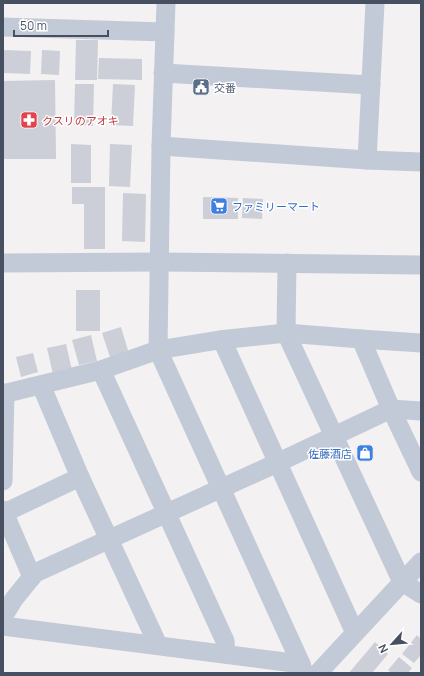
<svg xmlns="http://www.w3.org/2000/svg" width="424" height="676" viewBox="0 0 424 676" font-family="Manrope,'Noto Sans JP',sans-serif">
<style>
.building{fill:#cccfd7}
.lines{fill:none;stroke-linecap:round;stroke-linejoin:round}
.minor{stroke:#c3cad7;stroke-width:19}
.labels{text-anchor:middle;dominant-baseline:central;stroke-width:3;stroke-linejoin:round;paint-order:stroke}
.service-label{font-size:11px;fill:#4e5e75;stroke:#fff;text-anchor:start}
.health-label{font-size:11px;fill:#be3a42;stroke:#fff;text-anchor:start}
.shop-label{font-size:11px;fill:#366cbe;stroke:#fff;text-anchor:start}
</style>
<rect width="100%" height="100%" fill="#f3f1f1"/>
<g class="building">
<polygon points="76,40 98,40 97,80 75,80"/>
<polygon points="3,50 31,51 30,74 3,73"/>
<polygon points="42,50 60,51 59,75 41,74"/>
<polygon points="99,58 142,59 142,80 98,79"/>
<polygon points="55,80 56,159 3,159 3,81"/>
<polygon points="75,84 94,84 93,126 74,125"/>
<polygon points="113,84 135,85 133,126 111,125"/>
<polygon points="71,144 91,145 91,183 71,183"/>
<polygon points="110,144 132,145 130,187 109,186"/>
<polygon points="72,187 105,187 105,249 84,249 84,204 72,204"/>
<polygon points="123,193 146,194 145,242 122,241"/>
<polygon points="203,197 238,198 238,219 203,219"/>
<polygon points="243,198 263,199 262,219 242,218"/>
<rect x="76" y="290" width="24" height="41"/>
<polygon points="121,327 129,354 111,360 102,333"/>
<polygon points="91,335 97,361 79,365 72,340"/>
<polygon points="66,344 72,370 53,374 47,348"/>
<polygon points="33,353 38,372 21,377 16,357"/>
<polygon points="417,635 421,639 421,655 414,663 402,654"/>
<polygon points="375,642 388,654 372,673 349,673"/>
<polygon points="399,657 412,668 408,673 391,673 388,670"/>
</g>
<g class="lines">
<g class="minor">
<polyline points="166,3 161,146 158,350 301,664 304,673"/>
<polyline points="3,27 165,32"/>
<polyline points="163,73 371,85"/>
<polyline points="161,146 367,160 421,162"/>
<polyline points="367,160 375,3"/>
<polyline points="3,263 160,262 421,265"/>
<polyline points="287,263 286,333 402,582 421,594"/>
<polyline points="361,339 421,343"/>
<polyline points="222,340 355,633"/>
<polyline points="101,370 225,641 226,654"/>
<polyline points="41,385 80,477 158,645"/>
<polyline points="3,394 101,370 158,350 219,340 286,333 361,339 391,409 421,472"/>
<polyline points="3,481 5,393"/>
<polyline points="3,510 32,577"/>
<polyline points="4,513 80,477"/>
<polyline points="3,617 14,599 35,573 277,463 391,409 421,411"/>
<polyline points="3,626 301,664"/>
<polyline points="318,673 421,562"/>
</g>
</g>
<defs>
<symbol id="civic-square" viewBox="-11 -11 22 22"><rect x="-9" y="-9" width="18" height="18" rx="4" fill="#5c6f8a" stroke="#fff"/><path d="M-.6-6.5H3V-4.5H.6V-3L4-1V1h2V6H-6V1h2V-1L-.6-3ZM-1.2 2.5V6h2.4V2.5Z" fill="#fff"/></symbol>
<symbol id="pharmacy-square" viewBox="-11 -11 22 22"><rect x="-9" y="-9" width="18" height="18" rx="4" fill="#e0444e" stroke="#fff"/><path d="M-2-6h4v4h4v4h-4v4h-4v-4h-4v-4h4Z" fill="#fff"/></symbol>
<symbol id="supermarket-square" viewBox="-11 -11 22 22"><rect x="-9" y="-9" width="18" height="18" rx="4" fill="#3f7fe0" stroke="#fff"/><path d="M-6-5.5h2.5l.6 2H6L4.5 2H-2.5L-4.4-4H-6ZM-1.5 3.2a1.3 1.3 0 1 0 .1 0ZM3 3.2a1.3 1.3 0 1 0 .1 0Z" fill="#fff"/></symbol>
<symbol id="shop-square" viewBox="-11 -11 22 22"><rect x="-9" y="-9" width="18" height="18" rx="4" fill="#3f7fe0" stroke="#fff"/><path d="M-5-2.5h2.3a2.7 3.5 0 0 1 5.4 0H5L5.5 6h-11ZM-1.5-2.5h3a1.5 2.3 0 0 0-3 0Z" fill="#fff"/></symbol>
</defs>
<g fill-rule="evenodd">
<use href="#civic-square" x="191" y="77" width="20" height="20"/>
<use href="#pharmacy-square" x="19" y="110" width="20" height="20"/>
<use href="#supermarket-square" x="209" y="196" width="20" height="20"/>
<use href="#shop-square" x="355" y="443" width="20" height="20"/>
</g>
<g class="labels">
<g class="service-label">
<text x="214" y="87">交番</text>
</g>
<g class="health-label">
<text x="42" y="120">クスリのアオキ</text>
</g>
<g class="shop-label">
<text x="232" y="206">ファミリーマート</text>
<text x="352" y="453" text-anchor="end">佐藤酒店</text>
</g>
</g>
<rect width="424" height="676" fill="none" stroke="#475061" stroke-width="8"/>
<g transform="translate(392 644) rotate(243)" stroke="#ffffff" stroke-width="3" paint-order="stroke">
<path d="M0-3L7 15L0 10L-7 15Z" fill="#475061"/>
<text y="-6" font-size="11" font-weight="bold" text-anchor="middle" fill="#475061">N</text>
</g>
<path d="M14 30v6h94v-6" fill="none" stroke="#475061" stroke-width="2"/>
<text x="20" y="30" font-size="12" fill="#475061" stroke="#ffffff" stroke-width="3" paint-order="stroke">50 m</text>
</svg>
